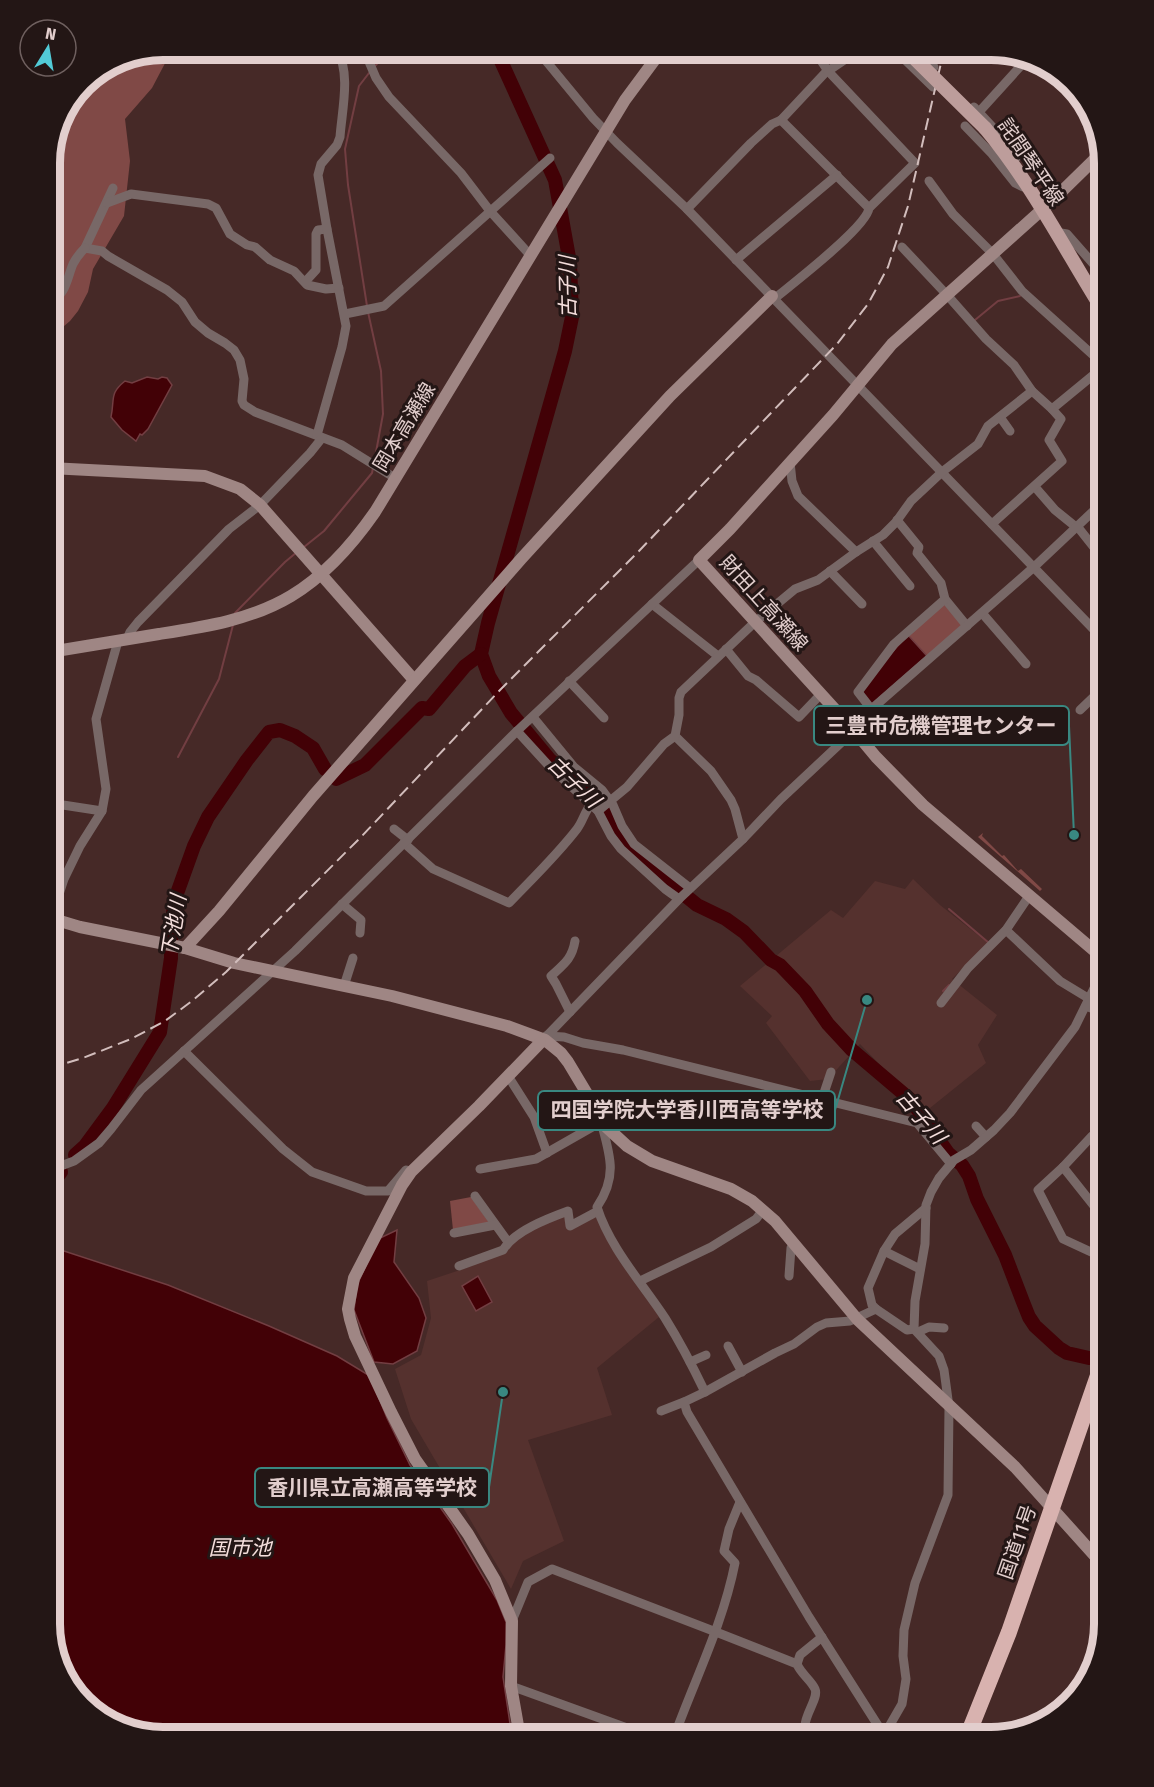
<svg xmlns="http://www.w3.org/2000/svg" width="1154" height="1787" viewBox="0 0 1154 1787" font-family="'Fira Sans','Noto Sans JP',sans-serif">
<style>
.built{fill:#55312e}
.green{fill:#804946}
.water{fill:#420106;stroke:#723e42;stroke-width:1.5}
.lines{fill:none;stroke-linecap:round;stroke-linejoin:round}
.stream{stroke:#723e42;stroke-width:2}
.river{stroke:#420106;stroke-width:14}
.street{stroke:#786867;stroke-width:9}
.secondary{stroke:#9f8684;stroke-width:12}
.primary{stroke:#bd9d9b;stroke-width:14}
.highway{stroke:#d8b2af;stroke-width:16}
.rail{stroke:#d2bdbc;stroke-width:2;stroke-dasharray:12 6;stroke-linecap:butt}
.primary-bridge{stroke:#bd9d9b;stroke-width:14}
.labels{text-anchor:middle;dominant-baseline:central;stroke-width:6;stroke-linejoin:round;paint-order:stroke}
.street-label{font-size:20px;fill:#e2cecd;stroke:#231615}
.water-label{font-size:21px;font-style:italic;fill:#f4dedc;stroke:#231615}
.rim{fill:none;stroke:#e2cecd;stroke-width:8}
.leader{fill:none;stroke:#398881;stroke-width:2}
.callout-dot{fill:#398881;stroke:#231615;stroke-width:2}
.callout{fill:#231615;stroke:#398881;stroke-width:2}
.callout-label{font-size:21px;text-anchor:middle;font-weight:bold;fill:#e2cecd}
</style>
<rect width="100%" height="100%" fill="#462927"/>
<g class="built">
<polygon points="913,879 940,905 988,943 952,979 997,1015 978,1045 986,1063 925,1112 860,1044 828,1079 810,1081 766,1023 772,1016 740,986 831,910 843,918 875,881 905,889"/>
<polygon points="595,1213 659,1317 597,1368 612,1415 528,1440 564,1541 523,1561 511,1589 411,1419 395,1369 421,1355 431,1318 427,1281 472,1266 546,1222 566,1215 568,1229"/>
</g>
<g class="green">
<polygon points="163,50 172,50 152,88 125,119 130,161 124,216 93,269 88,292 78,311 70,321 50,338 50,156 83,83 120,58"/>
<polygon points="943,603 962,625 927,656 908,635"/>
<polygon points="983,833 982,836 1002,856 1004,855 1018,871 1021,869 1042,889 1040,891 978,837"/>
<polygon points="471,1197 490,1224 453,1230 450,1201"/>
</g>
<g class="water">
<path d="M147 377 158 379 162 377 167 378 172 385 148 429 142 435 140 434 136 441 122 430 111 417C115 398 109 394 125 381L132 383Z"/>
<polygon points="908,635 927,656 871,705 860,691 881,664"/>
<polygon points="397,1230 394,1262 419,1298 426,1318 417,1351 393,1364 374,1362 354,1310 357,1285 378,1239"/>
<polygon points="50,1249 64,1251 168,1285 269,1326 337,1356 370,1376 387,1418 410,1465 452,1524 497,1600 506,1622 506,1645 503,1677 512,1737 156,1737 100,1718 61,1674 50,1624"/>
<polygon points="478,1276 492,1302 476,1311 462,1286"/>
</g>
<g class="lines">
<g class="stream">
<polyline points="375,66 389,50"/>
<polyline points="367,306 348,185 345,149 359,86 369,73"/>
<polyline points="368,312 381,371 383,414 374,463"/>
<polyline points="975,320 998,301 1020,296"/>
<polyline points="304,547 324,531 372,473 373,468"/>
<polyline points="235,613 285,562 297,552"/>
<polyline points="178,757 219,679 233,625"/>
<polyline points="949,909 989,943"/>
<polyline points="943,991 949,985"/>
<polyline points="1091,1001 1104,1008"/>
</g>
<g class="river">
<polyline points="496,50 555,180 570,263 572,317 565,351 488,623 481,654 489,676 511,713 550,760 595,797 609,814 623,840 638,857 697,905 726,919 744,932 771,960 780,965 805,991 828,1024 852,1050 911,1100 948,1153 962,1165 969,1176 977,1199 1005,1255 1023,1302 1029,1317 1035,1326 1059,1348 1067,1353 1089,1358"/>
<polyline points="336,779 365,765 422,708 429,709 465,666 481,654"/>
<polyline points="75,1155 85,1146 113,1108 160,1032 171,958 171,928 175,899 194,846 208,817 247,760 269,732 280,730 295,736 313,748 325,769"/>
<polyline points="50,1186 61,1172"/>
</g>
<g class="street">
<polyline points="364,50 376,78 389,97 461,173 490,211 530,255"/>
<polyline points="537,50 593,118 617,143 687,209 1104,640"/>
<polyline points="895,50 933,87"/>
<polyline points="917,50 934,67"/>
<polyline points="974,107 1000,135 1016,158"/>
<polyline points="979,112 1027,59"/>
<polyline points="781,120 869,208"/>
<polyline points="965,126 992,154 1015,183 1023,187 1029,185"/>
<polyline points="929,181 953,214 993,254 1022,291 1104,365"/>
<polyline points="113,188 85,248 102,251 108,256 167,290 182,302 195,322 208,333 225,343 234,350 240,360 244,379 242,401 244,405 255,412 342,445 395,478"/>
<polyline points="107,203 131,194 208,204 216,208 230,234 247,245 255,247 270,260 294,271 307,285 326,289 339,288"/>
<polyline points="687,209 751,143 772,124 781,120 825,73 859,50"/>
<polyline points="1055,232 1067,234 1104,276"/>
<polyline points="902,247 948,296 986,339 1014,365 1032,391 1052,409 1097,372 1104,371"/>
<polyline points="736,260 837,175"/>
<polyline points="305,282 316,270 316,234 318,230 327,229"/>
<path d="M774 299C792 284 867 227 869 208L915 163 828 71 814 50"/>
<path d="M50 301C66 296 67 278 73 264 76 258 80 253 85 248"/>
<polyline points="345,314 384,306 550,158"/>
<polyline points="1000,417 1010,431"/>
<path d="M317 435 342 347 346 326 327 229 318 175 321 164 337 145 340 137C342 110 351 73 337 50"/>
<polyline points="790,462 792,481 798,496 856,552"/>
<polyline points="1035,487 1055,510 1076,527"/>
<polyline points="897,520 919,547 917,553 941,583 945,599 967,626"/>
<polyline points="992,524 1062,461 1049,440 1061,419 1052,409"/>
<polyline points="1077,526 1096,550 1095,567 1104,581"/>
<polyline points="873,541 910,586"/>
<polyline points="830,571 862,604"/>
<polyline points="652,604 718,656"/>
<polyline points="982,613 1026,664"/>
<polyline points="127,639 130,632 138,622 229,529 260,505 310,453 322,438"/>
<polyline points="726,649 748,676 756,680 799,717 821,694"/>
<polyline points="569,681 604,718"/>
<polyline points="872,710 858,692 894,644 945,599"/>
<polyline points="1080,710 1104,687"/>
<polyline points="533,717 574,767 602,790 613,805 622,826 634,844 690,888"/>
<polyline points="517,731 549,766 598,811 611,836 621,849 665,889 679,899"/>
<polyline points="675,736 711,771 731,800 735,809 743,839"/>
<polyline points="50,803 102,811"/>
<polyline points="598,811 627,787 664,744 675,736 679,715 679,698 681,692 754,623 795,589 818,580 856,552 883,535 896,522 911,501 942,472 978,444 988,426 1032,391"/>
<polyline points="394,829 408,840"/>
<path d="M404 843 433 869 509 903C532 879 557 855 577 829 583 821 584 813 591 804"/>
<polyline points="342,904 361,920 360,933"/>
<polyline points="51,918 64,879 80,846 102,811 106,789 96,719 118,641"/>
<polyline points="1006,930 1060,981 1088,998"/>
<polyline points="344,986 353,958"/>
<polyline points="941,1003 968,968 1006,930 1029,896"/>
<polyline points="1086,1006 1104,1013"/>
<path d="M570 1012 556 984 551 976C564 964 572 959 575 941"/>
<polyline points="546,1036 564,1037 583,1043 623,1050 917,1123 951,1164"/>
<polyline points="540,1043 679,899 743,839 781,799 844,740 851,727 1034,567 1104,501"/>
<polyline points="184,1051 283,1149 312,1172 366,1191 388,1191 406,1170 411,1172"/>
<polyline points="508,1076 534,1117 547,1153"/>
<polyline points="822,1099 831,1072"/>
<polyline points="976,1126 986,1137"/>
<polyline points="1063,1167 1038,1190 1063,1239 1104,1258"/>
<path d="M480 1169 536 1159 601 1122C610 1155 618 1176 597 1207 610 1248 642 1283 665 1318 680 1342 693 1367 705 1392L684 1402 687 1412 809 1617 884 1735"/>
<polyline points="50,1170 74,1161 99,1143 111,1129 141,1090 295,951 517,731 699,560"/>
<polyline points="475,1196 508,1242"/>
<polyline points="1104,1214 1094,1206 1063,1167 1091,1137 1104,1126"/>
<polyline points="454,1233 495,1225"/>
<polyline points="884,1251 920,1269"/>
<path d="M459 1266 503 1250C514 1231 549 1218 568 1211L570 1226 598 1211"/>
<polyline points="789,1276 791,1248 794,1244"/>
<polyline points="640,1281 711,1247 756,1219 763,1210"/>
<polyline points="876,1309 872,1305 868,1288 884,1251 895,1234 926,1208"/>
<polyline points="918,1332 929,1327 944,1328"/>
<polyline points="728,1346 742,1372"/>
<polyline points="690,1362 706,1355"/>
<polyline points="705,1392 775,1353 794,1344 817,1327 826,1323 850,1321 876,1309 907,1330 914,1329"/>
<polyline points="661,1411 684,1402"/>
<path d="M512 1621 528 1582 552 1569 716 1632 797 1664C801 1674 811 1680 815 1689 819 1698 804 1715 805 1727L811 1734 819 1737"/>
<polyline points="797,1664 800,1655 822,1637"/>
<polyline points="511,1686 652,1737"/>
<path d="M674 1737C695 1679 723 1624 735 1563L724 1551 729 1529 740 1502"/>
<polyline points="883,1737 902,1704 906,1679 903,1656 904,1630 915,1583 948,1495 949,1407 944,1370 939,1356 914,1329 915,1301 925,1244 926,1205 931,1192 939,1178 954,1160 971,1150 994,1130 1010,1113 1075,1027 1104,968"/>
</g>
<g class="secondary">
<polyline points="1102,152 1055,198 892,344 833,415 730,529 699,560 851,727 876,757 923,805 1104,959"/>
<polyline points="50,468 205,476 240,489 260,505 414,680"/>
<path d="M50 652C86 646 123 640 159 634 204 627 251 620 291 596 326 575 352 545 375 512L625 100 662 50"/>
<polyline points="50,918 80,927 185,948 234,963 392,996 507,1026 545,1040 561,1053 568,1062 598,1112 601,1122 627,1146 652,1161 731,1189 752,1201 775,1221 857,1319 1015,1467 1104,1566"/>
<polyline points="185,948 219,911 313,796 521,559 670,396 772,296"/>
<polyline points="520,1737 511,1686 512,1621 495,1580 468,1534 415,1459 391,1412 355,1336 350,1319 348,1309 354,1278 402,1185 411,1172 479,1106 540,1043"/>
</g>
<path class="primary" d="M985 128C1032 184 1065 250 1104 312"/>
<polyline class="highway" points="967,1737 1009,1632 1104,1358"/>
<polyline class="rail" points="50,1068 83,1058 131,1039 165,1021 192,1001 226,972 361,837 501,689 638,552 837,344 868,304 888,267 908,206 944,50"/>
<polyline class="primary-bridge" points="906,50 985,128"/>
</g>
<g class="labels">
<g class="street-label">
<text transform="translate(1031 162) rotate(56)">詫間琴平線</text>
<text transform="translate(404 427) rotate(-59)">岡本高瀬線</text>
<text transform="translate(764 603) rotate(48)">財田上高瀬線</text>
<text transform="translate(1017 1542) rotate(-71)">国道11号</text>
</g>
<g class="water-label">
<text transform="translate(568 287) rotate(-91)">古子川</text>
<text transform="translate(574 782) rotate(44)">古子川</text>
<text transform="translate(174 926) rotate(-81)">下池川</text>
<text transform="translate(921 1117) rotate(49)">古子川</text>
<text x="240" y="1548">国市池</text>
</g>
</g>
<path d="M0 0H1154V1787H0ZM163 60H991A103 103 0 0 1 1094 163V1624A103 103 0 0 1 991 1727H163A103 103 0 0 1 60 1624V163A103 103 0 0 1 163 60Z" fill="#231615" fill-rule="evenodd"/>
<path class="rim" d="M163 60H991A103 103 0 0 1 1094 163V1624A103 103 0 0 1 991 1727H163A103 103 0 0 1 60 1624V163A103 103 0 0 1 163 60Z"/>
<path class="leader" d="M1074 835L1069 726M867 1000L835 1110M503 1392L489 1487"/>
<g class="callout-dot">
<circle cx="1074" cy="835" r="6"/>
<circle cx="867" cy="1000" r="6"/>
<circle cx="503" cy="1392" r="6"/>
</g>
<g class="callout">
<rect x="814" y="706" width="255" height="39" rx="6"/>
<rect x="538" y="1091" width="297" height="39" rx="6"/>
<rect x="255" y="1468" width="234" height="39" rx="6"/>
</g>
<g class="callout-label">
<text x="941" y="733">三豊市危機管理センター</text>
<text x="687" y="1117">四国学院大学香川西高等学校</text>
<text x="372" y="1495">香川県立高瀬高等学校</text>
</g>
<g transform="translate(48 48) rotate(11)"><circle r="28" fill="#231615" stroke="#6f605f" stroke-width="1.5"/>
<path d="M0-4.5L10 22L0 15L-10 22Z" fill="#52cbd7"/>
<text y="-9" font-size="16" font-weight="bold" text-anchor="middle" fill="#e2cecd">N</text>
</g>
</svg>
